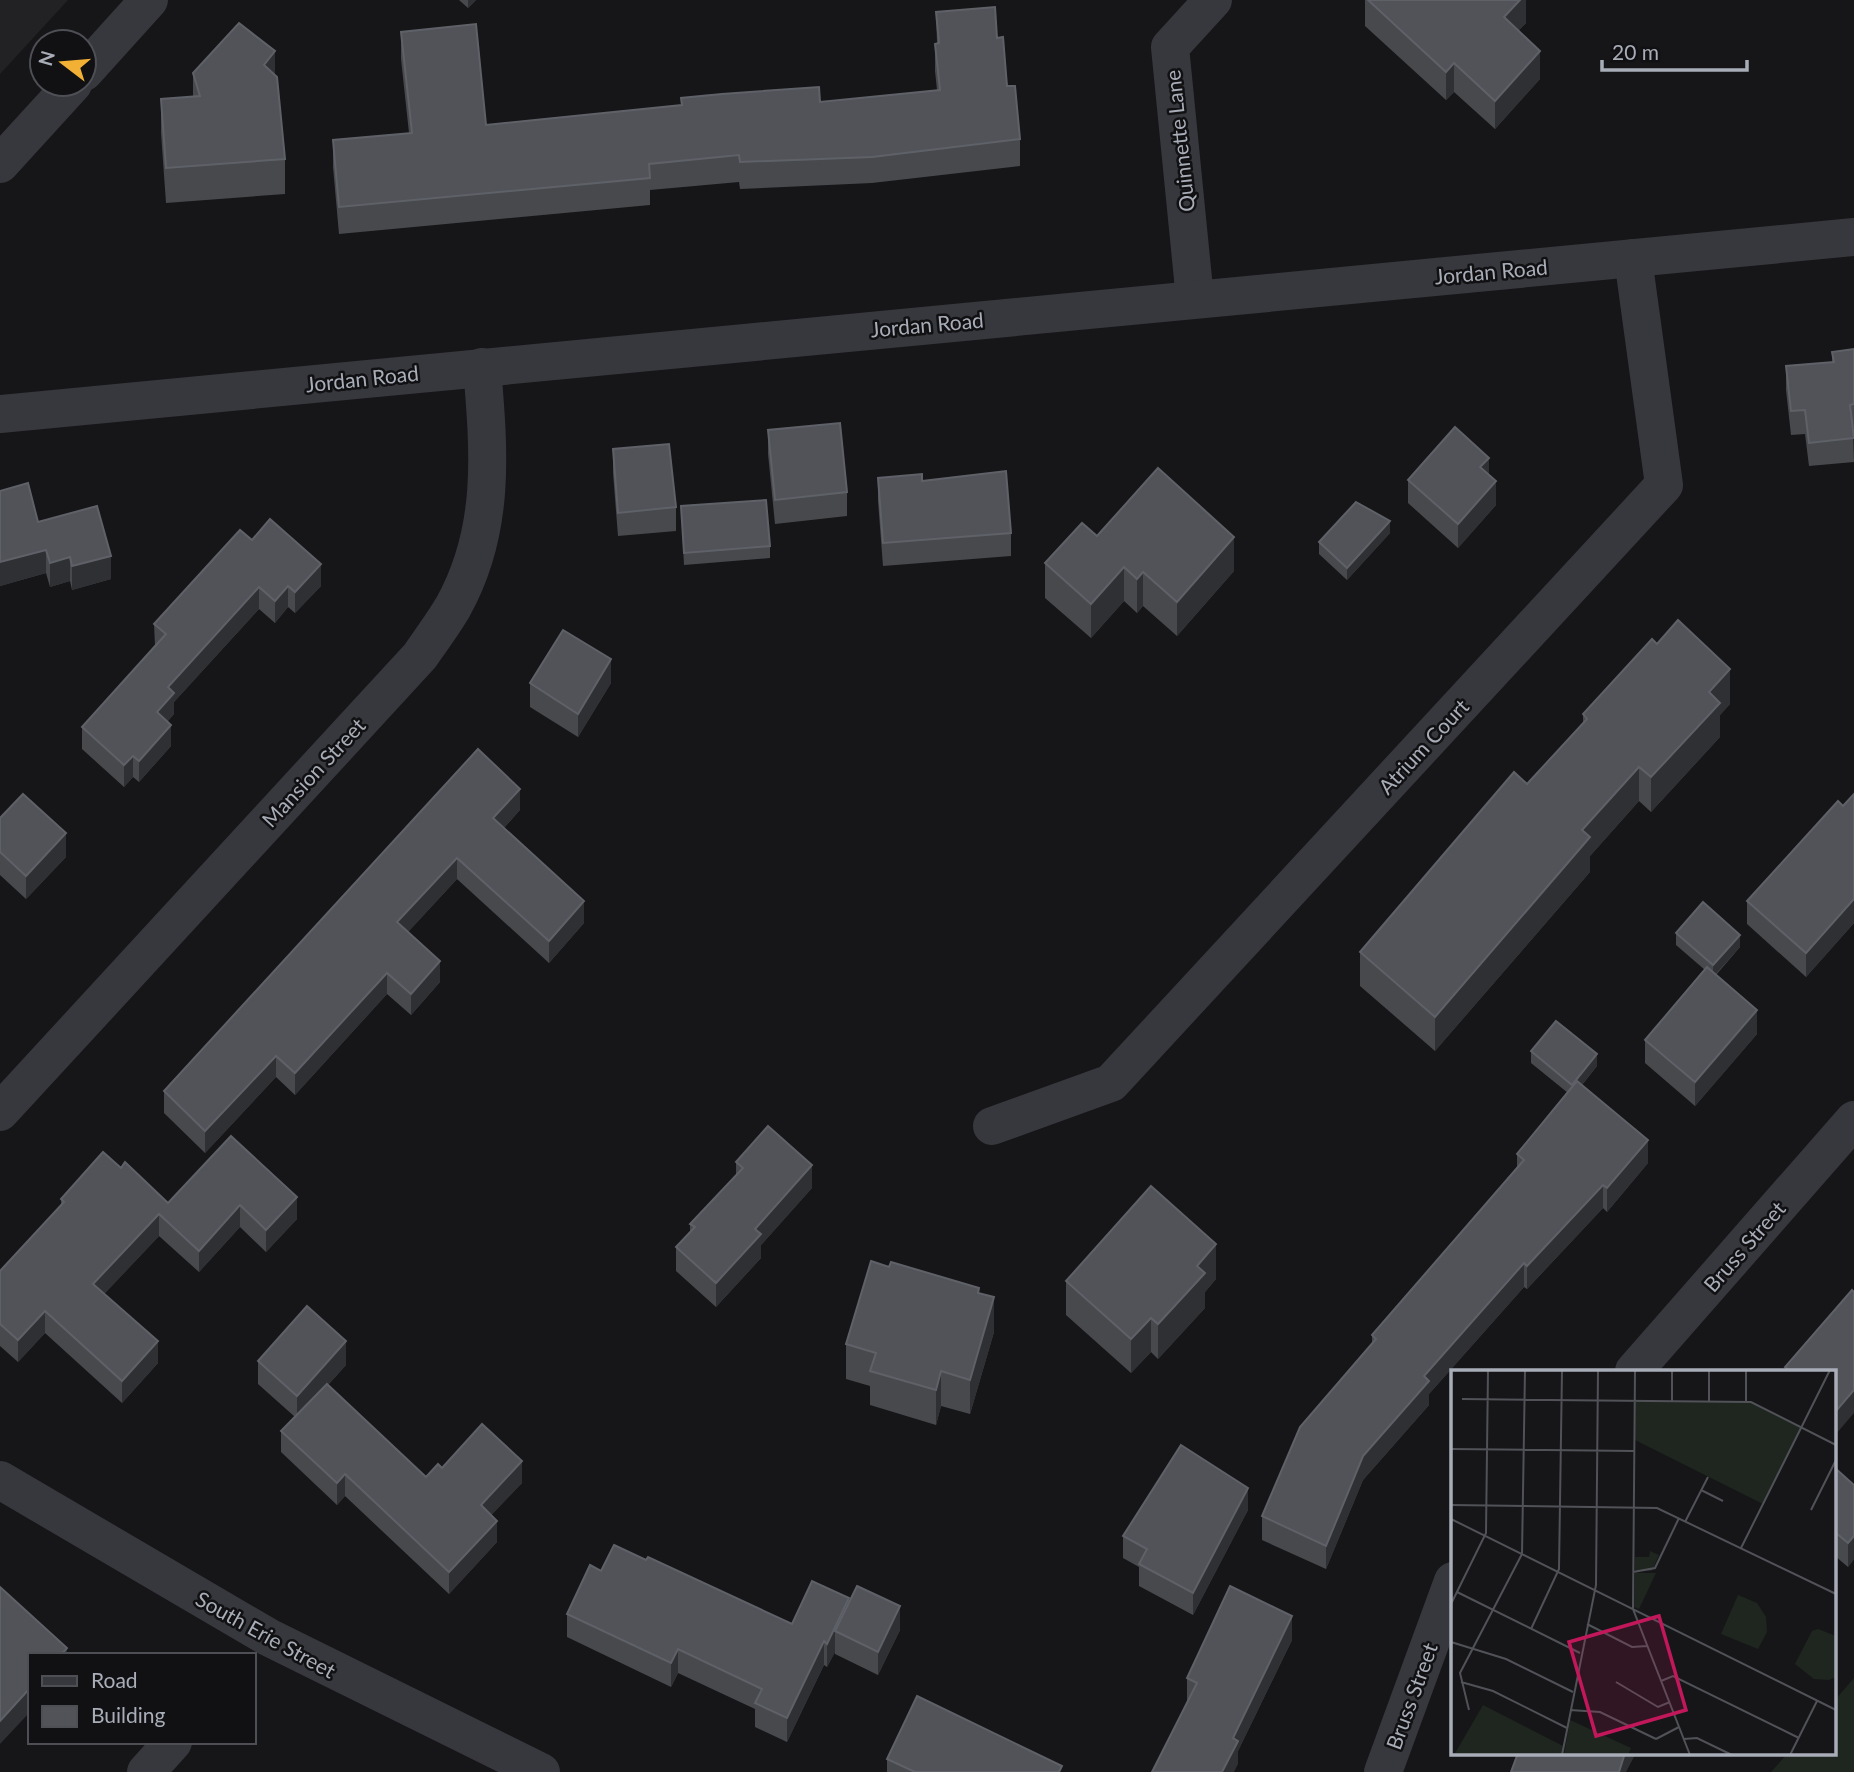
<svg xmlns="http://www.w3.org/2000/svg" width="1854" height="1772" viewBox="0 0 1854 1772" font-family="Lato,sans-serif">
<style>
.built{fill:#222225}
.green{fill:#1e261f}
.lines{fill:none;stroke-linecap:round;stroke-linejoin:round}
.minor{stroke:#37383d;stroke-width:38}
.wall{fill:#47494d}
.shaded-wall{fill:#2f3033}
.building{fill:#525359;stroke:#5f6168;stroke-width:2}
.labels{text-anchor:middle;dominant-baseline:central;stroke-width:5;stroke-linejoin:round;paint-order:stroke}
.street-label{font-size:21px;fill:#a8adb8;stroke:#111113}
.inset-road{fill:none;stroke:#505258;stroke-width:2}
.view{fill:#c2185b;fill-opacity:0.15;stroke:#c2185b;stroke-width:3.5}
.inset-edge{fill:none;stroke:#a8adb8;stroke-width:3.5}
</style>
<rect width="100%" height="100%" fill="#161618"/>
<polygon class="built" points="0,0 68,0 0,74"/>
<polygon class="green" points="1854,1678 1854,1772 1771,1772 1788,1753 1835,1753 1835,1700"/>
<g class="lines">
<g class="minor">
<polyline points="84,72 149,0"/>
<polyline points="0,164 73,84"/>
<polyline points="1195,299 1170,47 1213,0"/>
<polyline points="0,414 1854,237"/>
<path d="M0 1112 420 656C431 640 443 624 453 607 496 530 489 451 482 367"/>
<polyline points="992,1126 1111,1083 1664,485 1633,258"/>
<polyline points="1634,1371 1854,1120"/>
<polyline points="0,1480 268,1637 541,1772"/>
<polyline points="146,1772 173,1742"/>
<polyline points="1383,1772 1453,1581"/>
</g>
</g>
<g class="wall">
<polygon points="459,0 476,0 468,8"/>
<polygon points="1365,0 1526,0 1526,23 1518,31 1540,79 1495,129 1454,92 1446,100 1365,26"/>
<polygon points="936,12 997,38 1020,139 1020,166 872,183 740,189 739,182 650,190 650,205 339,234 333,167 333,140 409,133 401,59 401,32 486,125 681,105 681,98 820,102 937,90 935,71 935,44 937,44"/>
<polygon points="193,73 275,75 285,159 285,194 166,203 161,133 161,99 193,97"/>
<polygon points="1854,349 1854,428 1853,428 1854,462 1809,466 1805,434 1791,435 1786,390 1786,366 1832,362 1832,352"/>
<polygon points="768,430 847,492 847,516 775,524 768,454"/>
<polygon points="613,449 676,507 676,531 618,536 613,473"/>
<polygon points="1489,475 1496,505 1458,548 1408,503 1408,480"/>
<polygon points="878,478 922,481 1011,533 1011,556 883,566 878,501"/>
<polygon points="0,491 38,522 111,579 72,590 70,581 50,587 46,573 0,586"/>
<polygon points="681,506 770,546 770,558 684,565"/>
<polygon points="1390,533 1347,580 1319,554 1319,542"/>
<polygon points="1097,536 1234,571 1177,636 1143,606 1137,613 1124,601 1091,638 1045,598 1045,563"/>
<polygon points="252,540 321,586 295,613 288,607 275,623 259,609 174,702 174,714 167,722 171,746 139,782 133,777 124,787 82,749 82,727 155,646 154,624"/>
<polygon points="530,683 611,683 578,737 530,707"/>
<polygon points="1730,704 1720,715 1720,737 1651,812 1639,801 1590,856 1590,872 1435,1051 1360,986 1360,952 1527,784 1583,724 1583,714"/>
<polygon points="520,789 520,810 504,828 584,923 549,963 457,879 408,932 440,982 411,1015 387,994 295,1095 276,1077 205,1153 164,1113 164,1091"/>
<polygon points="1854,794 1854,923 1806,977 1747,924 1747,901"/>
<polygon points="0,818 66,857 26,899 0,875"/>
<polygon points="1676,933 1740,947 1716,975 1757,1034 1695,1106 1645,1063 1645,1040 1705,970 1676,945"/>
<polygon points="1531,1051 1597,1066 1582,1085 1648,1163 1607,1212 1603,1208 1527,1289 1524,1287 1429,1394 1429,1405 1363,1480 1326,1569 1262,1540 1262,1516 1372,1344 1372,1335 1517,1167 1517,1154 1568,1093 1531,1063"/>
<polygon points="231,1136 297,1219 266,1252 240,1227 199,1272 159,1236 104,1294 158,1363 122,1403 45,1333 18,1362 0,1346 0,1271 61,1205 61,1199 121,1168 168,1203"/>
<polygon points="736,1162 812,1188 761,1245 761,1258 716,1307 676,1271 676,1247 690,1232 690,1224 736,1175"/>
<polygon points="1216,1279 1205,1292 1205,1308 1158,1359 1151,1352 1131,1373 1066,1315 1066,1281"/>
<polygon points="1852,1290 1836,1434 1835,1433 1835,1371 1785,1371 1785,1367"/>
<polygon points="979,1293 994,1332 970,1414 941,1406 936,1425 870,1405 870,1386 846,1379 846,1344"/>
<polygon points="258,1361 346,1365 328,1385 426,1477 442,1468 522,1483 491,1515 497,1542 449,1594 345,1496 337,1505 281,1452 281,1431 295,1417 258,1384"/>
<polygon points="1835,1468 1854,1485 1854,1559 1848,1567 1835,1556"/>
<polygon points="1248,1510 1193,1615 1139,1586 1139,1567 1123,1558 1123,1536"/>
<polygon points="646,1560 792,1624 849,1602 900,1630 878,1675 835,1654 835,1652 827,1667 824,1665 787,1742 755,1727 755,1709 678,1673 671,1687 567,1637 567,1614"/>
<polygon points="1292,1640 1238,1751 1238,1764 1187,1701 1187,1678"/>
<polygon points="887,1759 1062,1772 887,1772"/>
</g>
<g class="shaded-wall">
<polygon points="468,0 476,0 468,8"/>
<polygon points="1520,0 1526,0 1526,23 1504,46 1504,17"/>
<polygon points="275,51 275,85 264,65"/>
<polygon points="1540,51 1540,79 1495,129 1495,101"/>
<polygon points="1454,63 1454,92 1446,100 1446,72"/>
<polygon points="1489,458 1489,481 1480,467"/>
<polygon points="1496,481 1496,505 1458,548 1458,524"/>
<polygon points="1390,521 1390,533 1347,580 1347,568"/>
<polygon points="1234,537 1234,571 1177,636 1177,602"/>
<polygon points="46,550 46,573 0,586 0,562"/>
<polygon points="111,556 111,579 72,590 72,566"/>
<polygon points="70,557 70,581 50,587 50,563"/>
<polygon points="321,564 321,586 295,613 295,592"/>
<polygon points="1124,567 1124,601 1091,638 1091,604"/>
<polygon points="1143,572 1143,606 1137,613 1137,579"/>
<polygon points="288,586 288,607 275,623 275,601"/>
<polygon points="259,587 259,609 174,702 174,714 157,734 157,712 168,687"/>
<polygon points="611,659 611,683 578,737 578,714"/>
<polygon points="1730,669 1730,704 1720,715 1720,737 1651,812 1651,777 1709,692"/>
<polygon points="171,725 171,746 139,782 139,761"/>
<polygon points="133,756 133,777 124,787 124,765"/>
<polygon points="1639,767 1639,801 1590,856 1590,872 1435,1051 1435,1017 1582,830"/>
<polygon points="520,789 520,810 493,840 493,818"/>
<polygon points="66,833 66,857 26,899 26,876"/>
<polygon points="457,858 457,879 397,944 397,922"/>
<polygon points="1854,899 1854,923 1806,977 1806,953"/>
<polygon points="584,901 584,923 549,963 549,941"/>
<polygon points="1740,935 1740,947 1713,977 1713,965"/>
<polygon points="440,961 440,982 411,1015 411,994"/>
<polygon points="387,973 387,994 295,1095 295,1073"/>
<polygon points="1757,1010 1757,1034 1695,1106 1695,1082"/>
<polygon points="1597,1054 1597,1066 1572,1097 1572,1085"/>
<polygon points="276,1056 276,1077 205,1153 205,1131"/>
<polygon points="1648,1140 1648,1163 1607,1212 1607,1188"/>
<polygon points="812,1165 812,1188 761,1245 761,1258 716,1307 716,1283 755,1229"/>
<polygon points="1603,1185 1603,1208 1527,1289 1527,1266"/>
<polygon points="297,1197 297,1219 266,1252 266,1230"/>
<polygon points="240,1205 240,1227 199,1272 199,1251"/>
<polygon points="159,1214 159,1236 93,1306 93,1284"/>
<polygon points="1216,1244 1216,1279 1205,1292 1205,1308 1158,1359 1158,1324 1197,1266"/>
<polygon points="1524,1263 1524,1287 1429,1394 1429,1405 1363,1480 1326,1569 1326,1546 1363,1456 1424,1376"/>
<polygon points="994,1297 994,1332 970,1414 970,1380"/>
<polygon points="45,1311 45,1333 18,1362 18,1340"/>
<polygon points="1151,1318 1151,1352 1131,1373 1131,1339"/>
<polygon points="158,1341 158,1363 122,1403 122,1381"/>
<polygon points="346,1341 346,1365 297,1419 297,1396"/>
<polygon points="941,1371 941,1406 936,1425 936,1390"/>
<polygon points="1854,1390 1854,1413 1836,1434 1836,1411"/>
<polygon points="522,1461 522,1483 481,1526 481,1505"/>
<polygon points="345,1474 345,1496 337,1505 337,1483"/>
<polygon points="1248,1488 1248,1510 1193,1615 1193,1593"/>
<polygon points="497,1521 497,1542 449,1594 449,1572"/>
<polygon points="1854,1536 1854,1559 1848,1567 1848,1543"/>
<polygon points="849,1598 849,1622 835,1631 835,1652 827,1667 827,1644"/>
<polygon points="900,1606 900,1630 878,1675 878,1652"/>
<polygon points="1292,1616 1292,1640 1238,1751 1238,1764 1234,1772 1222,1772 1233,1738"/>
<polygon points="824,1641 824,1665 787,1742 787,1718"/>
<polygon points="67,1648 67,1655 61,1655"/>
<polygon points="678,1649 678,1673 671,1687 671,1663"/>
<polygon points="30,1688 30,1712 0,1744 0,1721"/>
<polygon points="1625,1753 1636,1753 1626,1772 1619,1772"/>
</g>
<g class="building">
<polygon points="1368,0 1520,0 1504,17 1540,51 1495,101 1454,63 1446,72"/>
<polygon points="995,7 997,38 1003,37 1007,86 1015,86 1020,139 872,157 740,162 739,155 649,164 650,178 339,207 333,140 412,133 401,32 476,24 486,125 682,105 681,98 722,94 819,87 820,102 940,90 935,44 939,43 936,12"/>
<polygon points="239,23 275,51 264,65 277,77 285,159 166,168 161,99 200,96 193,73"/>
<polygon points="1854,349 1854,404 1850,405 1854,438 1809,443 1805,410 1791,411 1786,366 1834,362 1832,352"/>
<polygon points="840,423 847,492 775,500 768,430"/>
<polygon points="1455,427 1489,458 1480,467 1496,481 1458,524 1408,480"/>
<polygon points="669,444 676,507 618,513 613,449"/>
<polygon points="1158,468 1234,537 1177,602 1143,572 1137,579 1124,567 1091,604 1045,563 1082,523 1097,536"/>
<polygon points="1006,471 1011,533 883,543 878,478 922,474 922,481"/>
<polygon points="28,483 38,522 97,506 111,556 72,566 70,557 50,563 46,550 0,562 0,491"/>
<polygon points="766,500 770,546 684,553 681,506"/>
<polygon points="1356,502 1390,521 1347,568 1319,542"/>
<polygon points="270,519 321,564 295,592 288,586 275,601 259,587 168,687 174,693 157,712 171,725 139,761 133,756 124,765 82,727 166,634 154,624 240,530 252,540"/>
<polygon points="1678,620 1730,669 1709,692 1720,703 1651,777 1639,767 1582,830 1590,837 1435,1017 1360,952 1514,772 1527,784 1587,719 1583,714 1652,639 1657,644"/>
<polygon points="563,630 611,659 578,714 530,683"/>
<polygon points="478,749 520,789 493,818 584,901 549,941 457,858 397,922 440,961 411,994 387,973 295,1073 276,1056 205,1131 164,1091"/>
<polygon points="23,794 66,833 26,876 0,852 0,818"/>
<polygon points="1854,794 1854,899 1806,953 1747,901 1838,801 1843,806"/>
<polygon points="1703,902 1740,935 1713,965 1676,933"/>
<polygon points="1707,967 1757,1010 1695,1082 1645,1040"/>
<polygon points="1556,1021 1597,1054 1572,1085 1531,1051"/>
<polygon points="1577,1081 1648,1140 1607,1188 1603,1185 1527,1266 1524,1263 1424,1376 1429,1381 1363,1456 1326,1546 1262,1516 1300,1427 1376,1339 1372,1335 1524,1160 1517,1154"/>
<polygon points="768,1126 812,1165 755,1229 761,1234 716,1283 676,1247 695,1227 690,1224 743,1168 736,1162"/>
<polygon points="231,1136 297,1197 266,1230 240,1205 199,1251 159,1214 93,1284 158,1341 122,1381 45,1311 18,1340 0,1324 0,1271 64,1202 61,1199 103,1152 121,1168 125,1162 168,1203"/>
<polygon points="1151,1186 1216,1244 1197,1266 1205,1273 1158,1324 1151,1318 1131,1339 1066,1281"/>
<polygon points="871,1261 889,1267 891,1262 979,1288 978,1293 994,1297 970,1380 941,1371 936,1390 870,1371 876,1353 846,1344"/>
<polygon points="1852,1290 1854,1292 1854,1390 1836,1411 1835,1410 1835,1371 1790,1371 1785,1367"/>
<polygon points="307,1306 346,1341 297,1396 258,1361"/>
<polygon points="327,1384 426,1477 438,1464 442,1468 482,1424 522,1461 481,1505 497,1521 449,1572 345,1474 337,1483 281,1431"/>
<polygon points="1181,1445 1248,1488 1193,1593 1139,1564 1147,1549 1123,1536"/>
<polygon points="1835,1468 1854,1485 1854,1536 1848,1543 1835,1532"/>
<polygon points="614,1545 646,1560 648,1557 792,1624 812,1581 849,1598 827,1644 824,1641 787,1718 755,1703 762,1689 678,1649 671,1663 567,1614 590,1565 601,1571"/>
<polygon points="857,1586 900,1606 878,1652 835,1631"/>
<polygon points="1230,1586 1292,1616 1233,1738 1238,1741 1222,1772 1152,1772 1197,1683 1187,1678"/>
<polygon points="0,1587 67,1648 61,1655 30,1655 30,1688 0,1721"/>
<polygon points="917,1696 1062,1766 1059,1772 915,1772 887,1759"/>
<polygon points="1518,1753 1625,1753 1619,1772 1511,1772"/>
</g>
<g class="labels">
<g class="street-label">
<text transform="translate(1179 141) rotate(-96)">Quinnette Lane</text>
<text transform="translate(1491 271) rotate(-5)">Jordan Road</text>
<text transform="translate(927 324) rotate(-5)">Jordan Road</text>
<text transform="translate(362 378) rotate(-6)">Jordan Road</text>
<text transform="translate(1423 746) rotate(-47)">Atrium Court</text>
<text transform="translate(313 772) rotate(-47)">Mansion Street</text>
<text transform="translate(1744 1246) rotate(-49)">Bruss Street</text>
<text transform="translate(266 1634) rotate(29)">South Erie Street</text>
<text transform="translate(1411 1696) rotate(-70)">Bruss Street</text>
</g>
</g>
<g transform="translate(1451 1370)">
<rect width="385" height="385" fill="#161618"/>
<path d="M184 31 300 32 350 58 312 134 184 70ZM199 181 208 185 201 201 184 200V187H198ZM184 203H205L188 239 183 237ZM287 225 306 233 315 247 316 262 307 279 270 264ZM367 259 385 266V307L378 310 363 309 344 294 361 261ZM32 335 112 376 111 385H3ZM119 350 180 378 177 385H113Z" fill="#1e261f"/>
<path class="inset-road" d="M184 0 182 239 239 385M11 29 300 32 385 75M221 32V0M258 32V0M295 32V0M0 79 183 81M250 120 272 131M0 135 206 138 385 224M360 140 385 90M0 149 385 340M234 152 257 107M290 178 379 0M182 202 204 198 228 148M6 222 129 283M0 234 35 163 37 0M136 254 181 277 196 276M80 259 108 199 111 0M0 272 55 289 122 322M210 311 222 306 348 368M10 312 42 321 116 358M165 312 207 337 219 332M18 340 9 303 71 184 74 0M119 340 149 342 205 369M205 369 228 357M233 369 246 368 281 385M111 385 145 215 147 0M339 385 366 331"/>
<path class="view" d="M208 246 235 340 145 366 118 272Z"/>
<rect width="385" height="385" class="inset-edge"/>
</g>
<rect x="28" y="1653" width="228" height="91" fill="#111113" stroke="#4d4f55" stroke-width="2"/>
<rect x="42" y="1676" width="35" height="10" fill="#37383d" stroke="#4d4f55" stroke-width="2"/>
<text x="91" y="1688" font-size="21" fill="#a8adb8">Road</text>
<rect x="42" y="1706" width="35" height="21" fill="#525359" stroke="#4d4f55" stroke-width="2"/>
<text x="91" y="1723" font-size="21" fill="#a8adb8">Building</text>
<g transform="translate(63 63) rotate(286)"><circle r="33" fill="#111113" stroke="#4d4f55" stroke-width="2"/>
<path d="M0-5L12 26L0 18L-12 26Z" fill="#f2b134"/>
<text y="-10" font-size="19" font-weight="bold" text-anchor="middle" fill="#a8adb8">N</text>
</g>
<path d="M1602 60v10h145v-10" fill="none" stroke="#a8adb8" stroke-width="3.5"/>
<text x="1612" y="60" font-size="21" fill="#a8adb8" stroke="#111113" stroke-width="5" paint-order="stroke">20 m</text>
</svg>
